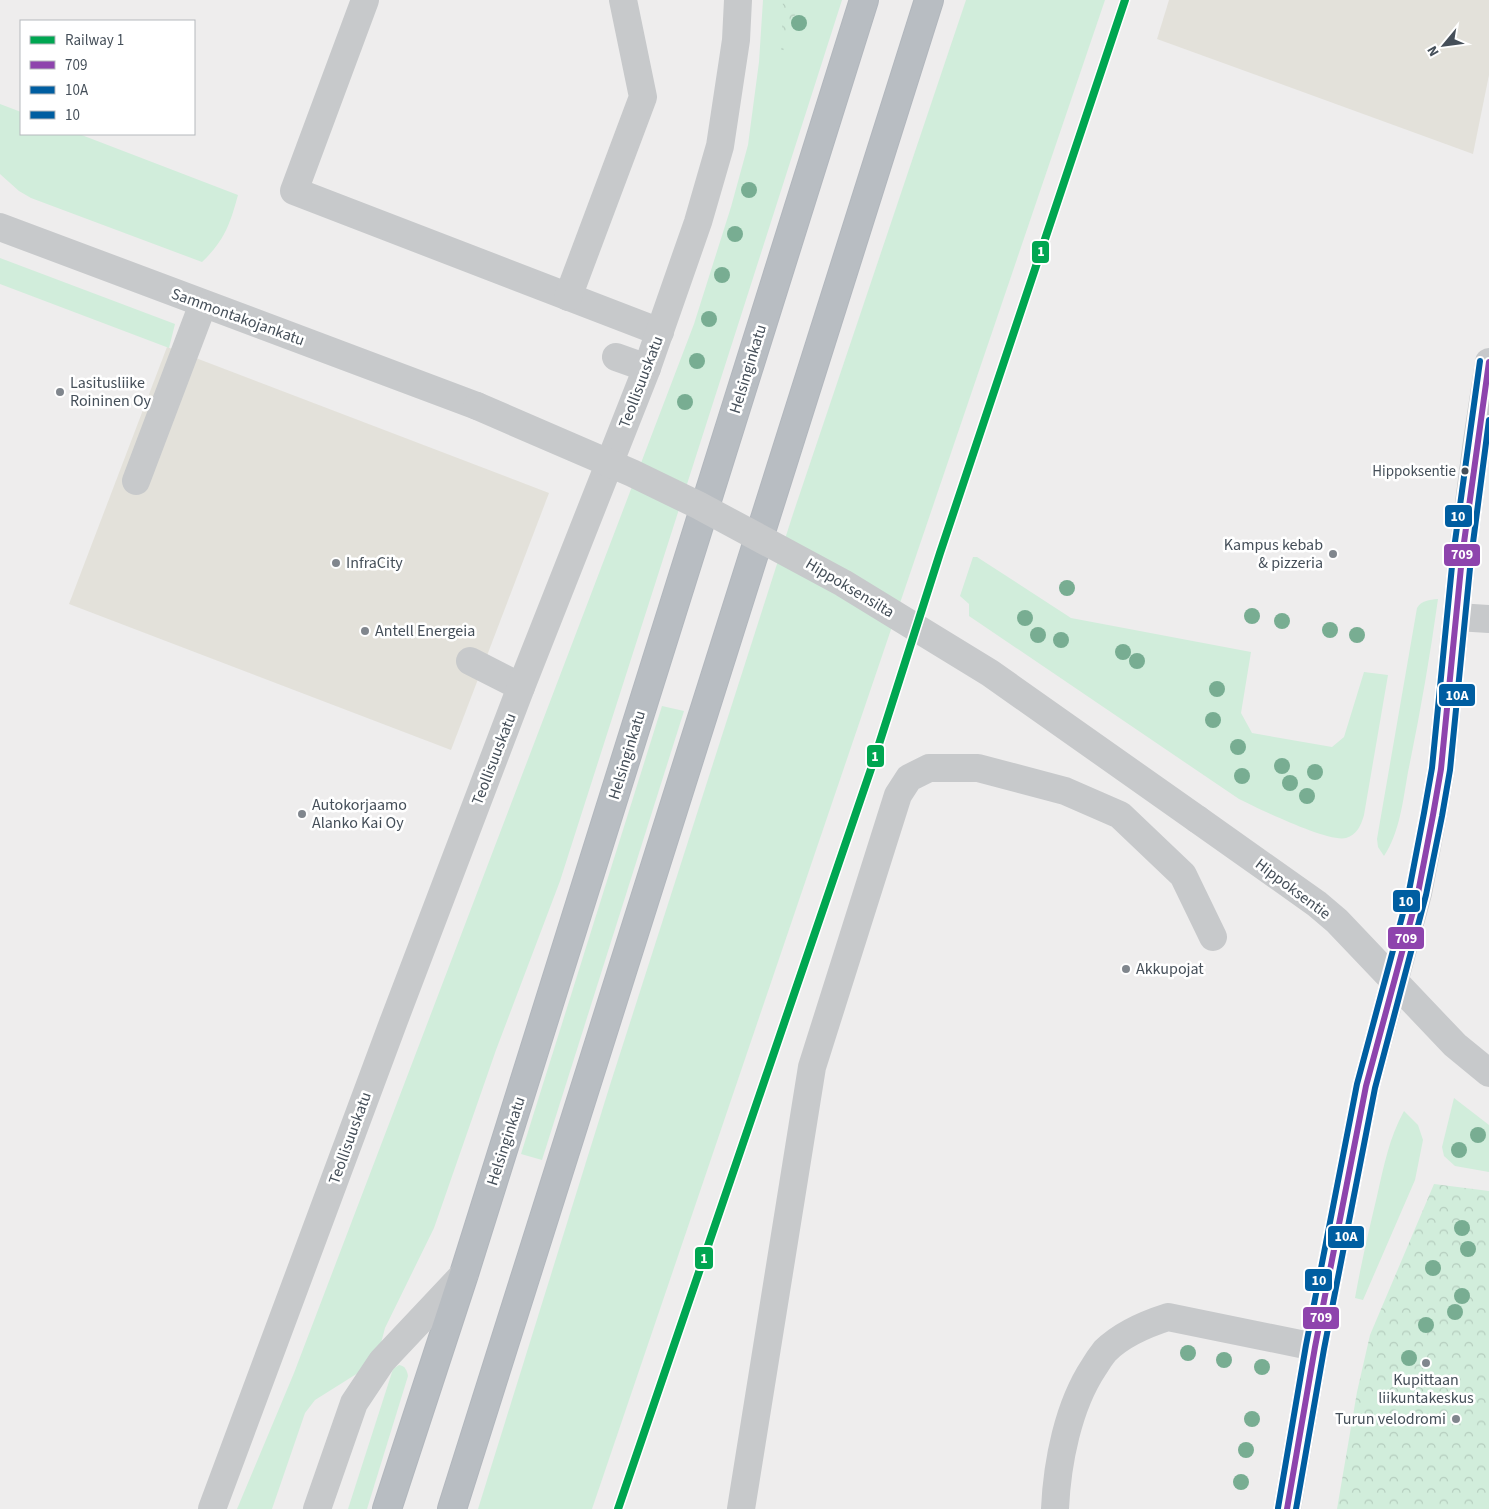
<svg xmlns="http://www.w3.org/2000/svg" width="1489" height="1509" viewBox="0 0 1489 1509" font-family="'Source Sans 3',sans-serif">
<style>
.commercial{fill:#e3e1da}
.grass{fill:#d1eddb}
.park{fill:url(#park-crowns)}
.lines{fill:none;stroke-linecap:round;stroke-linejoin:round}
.highway-casing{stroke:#b2b7bd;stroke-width:30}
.minor{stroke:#c7c9cb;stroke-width:28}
.highway{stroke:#b8bdc2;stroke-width:28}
.minor-bridge{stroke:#c7c9cb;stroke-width:28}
.bus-1-casing{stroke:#fff;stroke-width:10}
.bus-2-casing{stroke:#fff;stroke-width:10}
.bus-3-casing{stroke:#fff;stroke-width:10}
.bus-1{stroke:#8e44ad;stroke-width:6}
.bus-2{stroke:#005ea1;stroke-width:6}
.bus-3{stroke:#005ea1;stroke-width:6}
.rail-1-casing{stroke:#fff;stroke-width:11}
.rail-1{stroke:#00a651;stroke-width:8}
.tree{fill:#78ad92}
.poi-dot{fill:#80868d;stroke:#fff;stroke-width:2}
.bus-dot{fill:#454f59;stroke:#fff;stroke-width:2}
.labels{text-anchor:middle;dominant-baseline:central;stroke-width:5;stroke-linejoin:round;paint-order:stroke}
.bus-label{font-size:15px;fill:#454f59;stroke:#fff;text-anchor:end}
.street-label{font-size:16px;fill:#454f59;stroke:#fff}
.poi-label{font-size:16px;fill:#454f59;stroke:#fff;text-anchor:start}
.line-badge{stroke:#fff;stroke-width:2}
.badge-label{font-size:14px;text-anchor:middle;font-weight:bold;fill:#fff}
</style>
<defs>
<pattern id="park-crowns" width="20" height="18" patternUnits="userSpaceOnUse" patternTransform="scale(1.25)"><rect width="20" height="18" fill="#d1eddb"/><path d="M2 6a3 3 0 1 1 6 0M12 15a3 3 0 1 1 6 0" fill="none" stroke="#b5cdbe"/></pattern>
</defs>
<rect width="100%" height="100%" fill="#eeeded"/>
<g class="commercial">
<polygon points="1169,0 1489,0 1489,75 1473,154 1157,39"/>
<polygon points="167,347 549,493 451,750 69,604"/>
</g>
<g class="grass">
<polygon points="763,0 842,0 560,881 496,1050 434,1228 385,1328 380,1347 358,1373 315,1400 305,1413 272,1509 237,1509 294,1373 694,324 731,207 748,145 759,62"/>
<polygon points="966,0 1105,0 592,1509 478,1509 610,1085 793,514"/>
<path d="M0 104 21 112V134H79L238 195C230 224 225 240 202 262L31 198 19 191 0 174Z"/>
<polygon points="0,258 175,324 169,348 0,284"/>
<path d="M973 557H977L1071 618 1251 652 1241 713 1252 733 1332 747 1344 737 1364 672 1388 675 1364 815C1361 825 1357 835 1346 838 1329 843 1257 808 1239 799L969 616V604L960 596Z"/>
<path d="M1438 599C1430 657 1420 714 1408 772 1403 800 1400 832 1384 856L1378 847 1377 839 1417 608C1422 600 1429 600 1438 599Z"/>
<polygon points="662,706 684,711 542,1160 521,1154"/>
<polygon points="1454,1098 1489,1125 1489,1172 1455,1166 1444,1156 1442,1147"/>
<path d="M1404 1111 1418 1125 1423 1140 1415 1180 1363 1300 1355 1298C1361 1264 1369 1230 1377 1196 1384 1166 1389 1138 1404 1111Z"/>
<path d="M399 1365C405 1366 407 1370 408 1376L367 1509H348L393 1369Z"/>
</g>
<g class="park">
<polygon points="783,0 800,0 781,57"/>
<polygon points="1434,1184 1489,1191 1489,1509 1337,1509 1357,1392 1370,1335"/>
</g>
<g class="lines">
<defs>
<g id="highway">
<polyline points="387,1509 464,1274 864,0"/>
<polyline points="452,1509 929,0"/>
</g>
</defs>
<use href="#highway" class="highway-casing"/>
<g class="minor">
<polyline points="365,0 294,191 660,332"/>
<polyline points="0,227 477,406"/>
<polyline points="568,297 643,97 623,0"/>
<polyline points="616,357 647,368"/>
<polyline points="136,481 203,304"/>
<polyline points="1457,617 1489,619"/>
<polyline points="470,661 521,687"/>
<polyline points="1197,819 1317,904 1337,921 1455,1045 1489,1073"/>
<polyline points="212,1509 393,1023 521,687 647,368 698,222 720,146 736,40 738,0"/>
<polyline points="317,1509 354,1403 382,1361 464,1274"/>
<polyline points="741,1509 812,1067 898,795 909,778 929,768 978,768 1065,791 1120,815 1183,875 1213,937"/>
<path d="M1055 1509C1057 1463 1068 1406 1094 1367 1097 1362 1101 1356 1105 1351 1122 1334 1146 1324 1168 1317L1315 1347"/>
<polyline points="1287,1509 1315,1347 1366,1086 1418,893 1433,815 1441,769 1462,557 1477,441 1489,362"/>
</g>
<use href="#highway" class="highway"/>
<polyline class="minor-bridge" points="477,406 632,473 698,505 843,583 990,673 1197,819"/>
<defs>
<polyline id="bus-1" points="1287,1509 1315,1347 1366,1086 1418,893 1433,815 1441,769 1462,557 1489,362"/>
<polyline id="bus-2" points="1296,1509 1324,1349 1375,1088 1426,895 1442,816 1450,770 1471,558 1489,420"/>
<polyline id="bus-3" points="1278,1508 1306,1345 1357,1084 1409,891 1424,813 1432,768 1453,556 1480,361"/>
</defs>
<use href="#bus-1" class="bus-1-casing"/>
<use href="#bus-2" class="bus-2-casing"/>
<use href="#bus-3" class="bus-3-casing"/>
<use href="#bus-1" class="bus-1"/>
<use href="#bus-2" class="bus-2"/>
<use href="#bus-3" class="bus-3"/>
<defs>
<polyline id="rail-1" points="618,1509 872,766 940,553 1125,0"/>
</defs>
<use href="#rail-1" class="rail-1-casing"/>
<use href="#rail-1" class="rail-1"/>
</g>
<g class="tree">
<circle cx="799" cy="23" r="8"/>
<circle cx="749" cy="190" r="8"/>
<circle cx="735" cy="234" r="8"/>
<circle cx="722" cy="275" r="8"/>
<circle cx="709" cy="319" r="8"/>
<circle cx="697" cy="361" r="8"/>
<circle cx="685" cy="402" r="8"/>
<circle cx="1067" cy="588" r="8"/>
<circle cx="1252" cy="616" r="8"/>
<circle cx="1025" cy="618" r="8"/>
<circle cx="1282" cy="621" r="8"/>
<circle cx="1330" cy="630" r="8"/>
<circle cx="1038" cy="635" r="8"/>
<circle cx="1357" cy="635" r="8"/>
<circle cx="1061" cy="640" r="8"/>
<circle cx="1123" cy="652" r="8"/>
<circle cx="1137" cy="661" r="8"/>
<circle cx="1217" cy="689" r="8"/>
<circle cx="1213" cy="720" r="8"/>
<circle cx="1238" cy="747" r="8"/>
<circle cx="1282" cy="766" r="8"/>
<circle cx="1315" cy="772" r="8"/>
<circle cx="1242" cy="776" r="8"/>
<circle cx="1290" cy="783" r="8"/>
<circle cx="1307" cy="796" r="8"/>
<circle cx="1478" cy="1135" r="8"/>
<circle cx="1459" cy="1150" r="8"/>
<circle cx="1462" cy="1228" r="8"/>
<circle cx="1468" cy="1249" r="8"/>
<circle cx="1433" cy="1268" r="8"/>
<circle cx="1462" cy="1296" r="8"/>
<circle cx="1455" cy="1312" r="8"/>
<circle cx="1426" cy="1325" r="8"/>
<circle cx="1188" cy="1353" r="8"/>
<circle cx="1409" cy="1358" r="8"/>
<circle cx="1224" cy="1360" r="8"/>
<circle cx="1262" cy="1367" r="8"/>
<circle cx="1252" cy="1419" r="8"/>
<circle cx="1246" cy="1450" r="8"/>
<circle cx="1241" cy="1482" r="8"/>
</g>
<g class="poi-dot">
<circle cx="60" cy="392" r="5"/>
<circle cx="1333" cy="554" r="5"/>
<circle cx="336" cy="563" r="5"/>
<circle cx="365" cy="631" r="5"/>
<circle cx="302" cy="814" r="5"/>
<circle cx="1126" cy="969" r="5"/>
<circle cx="1426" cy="1363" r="5"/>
<circle cx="1456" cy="1419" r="5"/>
</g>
<circle class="bus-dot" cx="1465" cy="471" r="4.5"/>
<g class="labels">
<g class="bus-label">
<text x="1456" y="471">Hippoksentie</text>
</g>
<g class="street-label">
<text transform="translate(238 317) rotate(20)">Sammontakojankatu</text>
<text transform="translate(748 369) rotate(-73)">Helsinginkatu</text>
<text transform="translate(641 382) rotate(-69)">Teollisuuskatu</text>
<text transform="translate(850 588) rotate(31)">Hippoksensilta</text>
<text transform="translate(627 755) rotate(-73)">Helsinginkatu</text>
<text transform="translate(494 759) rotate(-69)">Teollisuuskatu</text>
<text transform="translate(1293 889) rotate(37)">Hippoksentie</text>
<text transform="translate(350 1138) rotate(-70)">Teollisuuskatu</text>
<text transform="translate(506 1141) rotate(-72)">Helsinginkatu</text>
</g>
<g class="poi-label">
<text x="70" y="383">Lasitusliike<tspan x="70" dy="18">Roininen Oy</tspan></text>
<text x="1323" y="545" text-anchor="end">Kampus kebab<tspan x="1323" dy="18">&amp; pizzeria</tspan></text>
<text x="346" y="563">InfraCity</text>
<text x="375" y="631">Antell Energeia</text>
<text x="312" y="805">Autokorjaamo<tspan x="312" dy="18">Alanko Kai Oy</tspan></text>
<text x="1136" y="969">Akkupojat</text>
<text x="1426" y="1380" text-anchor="middle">Kupittaan<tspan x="1426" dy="18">liikuntakeskus</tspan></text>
<text x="1446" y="1419" text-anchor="end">Turun velodromi</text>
</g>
</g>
<g class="line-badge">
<rect x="1031" y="240" width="19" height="24" rx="5" fill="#00a651"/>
<rect x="1444" y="504" width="29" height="24" rx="5" fill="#005ea1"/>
<rect x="1443" y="543" width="38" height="24" rx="5" fill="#8e44ad"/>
<rect x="1438" y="683" width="38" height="24" rx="5" fill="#005ea1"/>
<rect x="866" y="744" width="19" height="24" rx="5" fill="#00a651"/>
<rect x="1392" y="889" width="29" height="24" rx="5" fill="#005ea1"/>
<rect x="1387" y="926" width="38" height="24" rx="5" fill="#8e44ad"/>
<rect x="1327" y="1225" width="38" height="24" rx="5" fill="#005ea1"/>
<rect x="694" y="1246" width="20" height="24" rx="5" fill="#00a651"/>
<rect x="1304" y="1268" width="29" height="24" rx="5" fill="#005ea1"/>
<rect x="1302" y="1306" width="38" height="24" rx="5" fill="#8e44ad"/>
</g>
<g class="badge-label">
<text x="1041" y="256">1</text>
<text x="1458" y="521">10</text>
<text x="1462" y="559">709</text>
<text x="1457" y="700">10A</text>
<text x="875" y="761">1</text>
<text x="1406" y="906">10</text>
<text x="1406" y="943">709</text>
<text x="1346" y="1241">10A</text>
<text x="704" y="1263">1</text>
<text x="1319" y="1285">10</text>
<text x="1321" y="1322">709</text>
</g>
<rect x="20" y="20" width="175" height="115" fill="#ffffff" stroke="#b5b9bd"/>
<rect x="30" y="36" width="25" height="8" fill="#00a651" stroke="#b5b9bd"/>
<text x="65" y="45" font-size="15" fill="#454f59">Railway 1</text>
<rect x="30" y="61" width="25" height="8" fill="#8e44ad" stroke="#b5b9bd"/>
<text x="65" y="70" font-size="15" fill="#454f59">709</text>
<rect x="30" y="86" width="25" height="8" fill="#005ea1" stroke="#b5b9bd"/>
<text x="65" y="95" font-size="15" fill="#454f59">10A</text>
<rect x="30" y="111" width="25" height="8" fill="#005ea1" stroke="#b5b9bd"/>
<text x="65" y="120" font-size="15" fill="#454f59">10</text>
<g transform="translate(1444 45) rotate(241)" stroke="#ffffff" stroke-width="4" paint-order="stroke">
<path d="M0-4L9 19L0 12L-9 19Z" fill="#454f59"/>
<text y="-8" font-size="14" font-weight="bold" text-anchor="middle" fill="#454f59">N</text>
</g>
</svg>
